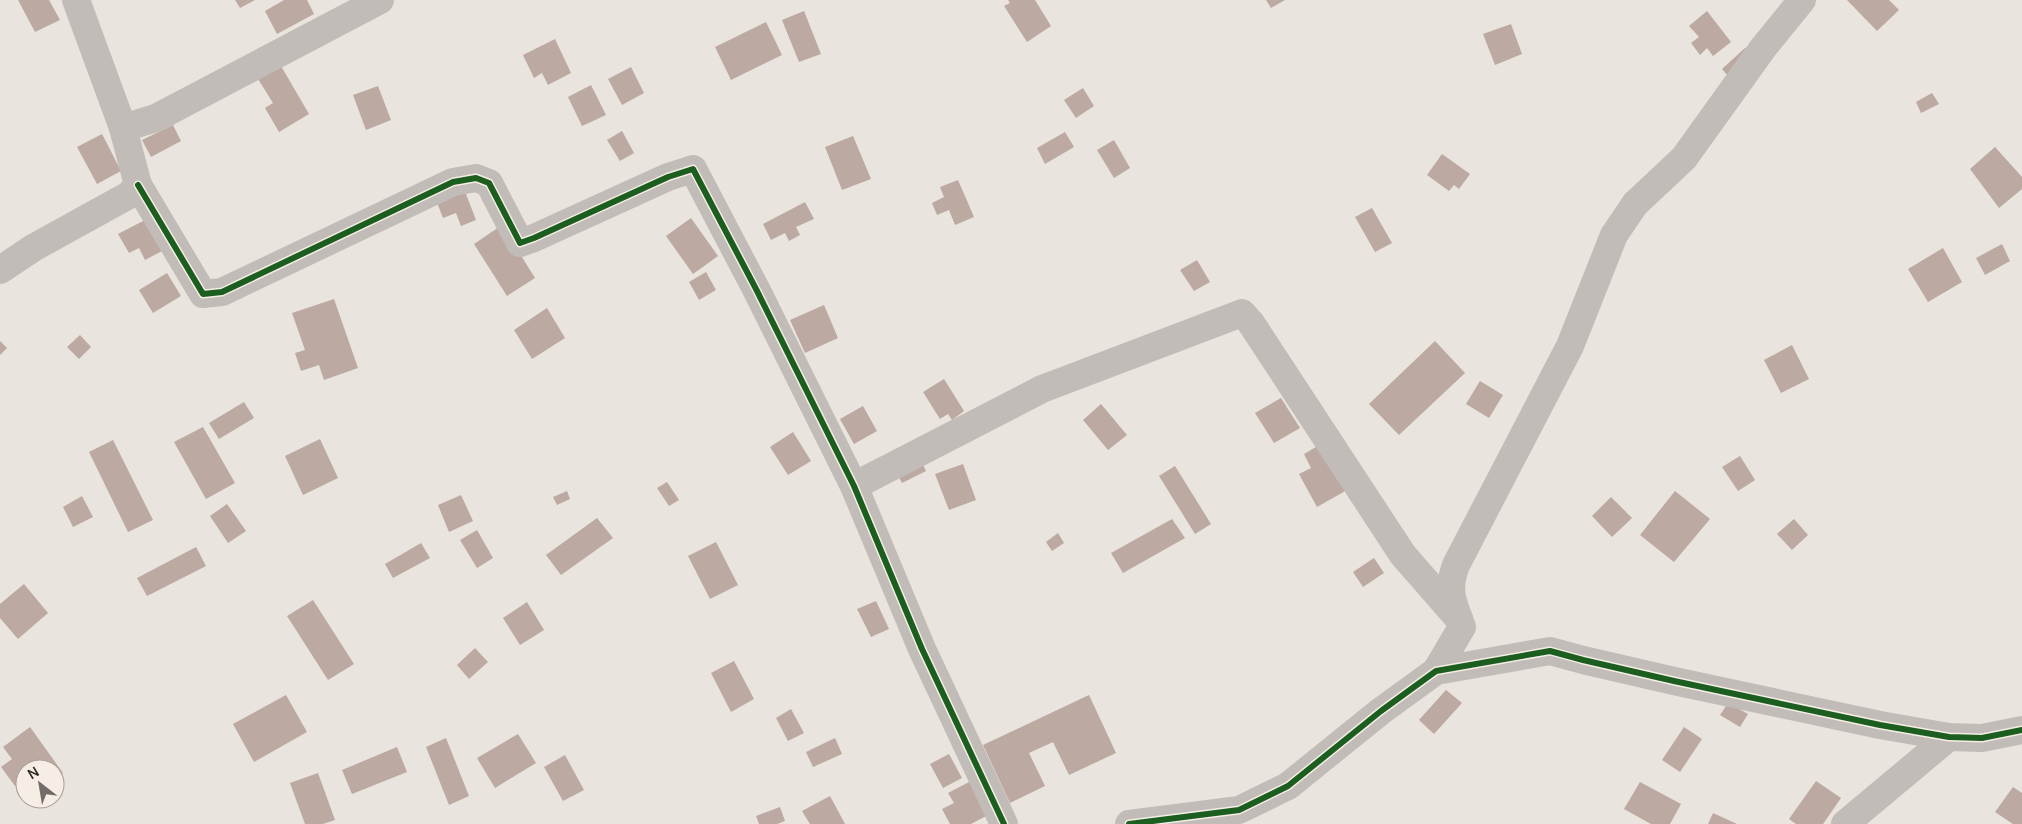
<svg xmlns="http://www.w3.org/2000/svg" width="2022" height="824" viewBox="0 0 2022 824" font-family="Manrope,sans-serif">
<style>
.building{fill:#bba9a2}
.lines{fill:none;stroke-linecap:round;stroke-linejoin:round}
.minor{stroke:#c2bcb8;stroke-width:28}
.cycleway-casing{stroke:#f6eee5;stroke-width:9}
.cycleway{stroke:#1b5e20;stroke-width:6}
</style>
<rect width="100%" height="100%" fill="#e9e4de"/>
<g class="building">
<polygon points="18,0 49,0 60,20 35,32"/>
<polygon points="235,0 255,0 240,8"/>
<polygon points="284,0 307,0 314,14 277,34 265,11"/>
<polygon points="1008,0 1035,0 1051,26 1027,42 1004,6 1010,3"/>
<polygon points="1266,0 1285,0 1271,8"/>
<polygon points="1847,0 1889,0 1899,10 1877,31"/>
<polygon points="804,11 821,54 799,62 782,20"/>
<polygon points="1707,11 1731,42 1713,56 1707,48 1700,55 1691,43 1699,37 1689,26"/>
<polygon points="766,22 782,55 731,80 715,47"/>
<polygon points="1511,24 1522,54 1495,65 1483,34"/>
<polygon points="555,39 571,73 548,85 542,73 534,78 523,55"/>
<polygon points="1745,48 1753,56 1729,77 1722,69"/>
<polygon points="281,66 309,114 279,132 265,108 273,103 258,79"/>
<polygon points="631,67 644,93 622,105 608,79"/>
<polygon points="591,85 606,115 582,126 568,97"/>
<polygon points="378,86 391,120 366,130 353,95"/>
<polygon points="1083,88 1094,106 1076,118 1064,100"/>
<polygon points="1932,93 1939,104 1921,113 1916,102"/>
<polygon points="173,125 181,141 151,157 142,140"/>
<polygon points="622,131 634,153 620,161 607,140"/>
<polygon points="1065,132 1074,147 1045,164 1037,148"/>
<polygon points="102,134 121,171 97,184 77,147"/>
<polygon points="853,136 871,179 842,190 825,147"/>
<polygon points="1114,140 1130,168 1114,178 1097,150"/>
<polygon points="1995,147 2022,177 2022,189 1999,208 1970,169"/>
<polygon points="1442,154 1470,174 1459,189 1454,185 1449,191 1427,175"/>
<polygon points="958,180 974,217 955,225 949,210 937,215 932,203 944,197 940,187"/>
<polygon points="464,189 476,220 461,226 456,213 443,218 436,200"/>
<polygon points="805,202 814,219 796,227 800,235 789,241 785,233 771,240 763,224"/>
<polygon points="1372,208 1392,243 1375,252 1355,217"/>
<polygon points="691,218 718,256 693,274 666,236"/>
<polygon points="145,220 162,251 145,260 139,248 129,253 118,234"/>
<polygon points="502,225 535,278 507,296 474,244"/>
<polygon points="2002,244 2010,261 1985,275 1976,258"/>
<polygon points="1943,248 1962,282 1928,302 1908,269"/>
<polygon points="1197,260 1210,282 1194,291 1180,270"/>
<polygon points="706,272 716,290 699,300 689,282"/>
<polygon points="167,273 181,296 153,313 139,290"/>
<polygon points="334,299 358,368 324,380 319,365 301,371 295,353 305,350 292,313"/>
<polygon points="824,305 838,338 805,353 790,320"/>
<polygon points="547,308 565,338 532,359 514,330"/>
<polygon points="80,335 91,347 79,359 67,347"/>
<polygon points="0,341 7,348 0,355"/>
<polygon points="1435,341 1465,373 1399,435 1369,404"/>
<polygon points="1792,345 1809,379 1781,393 1764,360"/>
<polygon points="944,379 964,411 952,420 948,414 940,419 923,392"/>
<polygon points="1480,381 1503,395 1489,418 1466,404"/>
<polygon points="1281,398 1300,428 1274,443 1255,413"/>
<polygon points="244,402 254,418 219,439 209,423"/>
<polygon points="1101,404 1127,435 1108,450 1083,420"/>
<polygon points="863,406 877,431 854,444 840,419"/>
<polygon points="203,427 235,483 206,499 174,442"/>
<polygon points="793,432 811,461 788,475 770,447"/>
<polygon points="320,439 338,478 303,495 285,456"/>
<polygon points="113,440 153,520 128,532 89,452"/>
<polygon points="1321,444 1347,490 1317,507 1299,474 1311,468 1304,454"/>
<polygon points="918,455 926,471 902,483 893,466"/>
<polygon points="1740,456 1755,480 1738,491 1722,467"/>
<polygon points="963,464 976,500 949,510 935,474"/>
<polygon points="1175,466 1211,524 1195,534 1159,476"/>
<polygon points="667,482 679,500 669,506 657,488"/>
<polygon points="567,491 570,499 557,505 553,497"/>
<polygon points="1675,491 1710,519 1674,562 1640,535"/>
<polygon points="461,495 473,521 449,532 438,505"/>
<polygon points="82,496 93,517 73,527 63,507"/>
<polygon points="1611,497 1632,518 1612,537 1592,516"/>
<polygon points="227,504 246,531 228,543 210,516"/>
<polygon points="597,518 613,538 561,575 546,555"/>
<polygon points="1172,519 1185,538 1123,573 1111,553"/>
<polygon points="1794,519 1808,535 1792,550 1777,534"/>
<polygon points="477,530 493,558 477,568 460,540"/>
<polygon points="1058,533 1064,543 1052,551 1046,542"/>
<polygon points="716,542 738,585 710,599 688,556"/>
<polygon points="421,543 430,558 393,578 385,564"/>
<polygon points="196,547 206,566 147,596 137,578"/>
<polygon points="1374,558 1384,573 1363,587 1353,572"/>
<polygon points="24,584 48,613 18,639 0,618 0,604"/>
<polygon points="313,600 354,664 328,680 287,616"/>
<polygon points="876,601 889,629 871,637 857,609"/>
<polygon points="527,602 544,630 520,645 503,618"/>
<polygon points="475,648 488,662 469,679 457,665"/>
<polygon points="734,661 754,699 731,712 711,673"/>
<polygon points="1446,690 1462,703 1434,734 1419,720"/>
<polygon points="286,695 307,732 254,762 233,724"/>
<polygon points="1089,695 1116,753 1069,775 1053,742 1029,753 1045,786 1010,803 983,745"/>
<polygon points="1728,703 1748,714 1740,727 1720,715"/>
<polygon points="791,709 804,733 788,741 776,718"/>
<polygon points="30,727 63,773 55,779 55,769 25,769 25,783 23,780 15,786 1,767 12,759 3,747"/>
<polygon points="1684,727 1702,739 1680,772 1662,760"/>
<polygon points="518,734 536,763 495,788 477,758"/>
<polygon points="446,738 469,796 449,805 426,747"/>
<polygon points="835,738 842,754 813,767 806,752"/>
<polygon points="397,747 407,772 352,794 342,770"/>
<polygon points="949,754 962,778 943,788 930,764"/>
<polygon points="565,755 584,790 563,801 544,767"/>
<polygon points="318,773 335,820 323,824 305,824 290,783"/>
<polygon points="1816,781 1841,798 1823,824 1796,824 1789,819"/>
<polygon points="969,782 988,815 971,824 950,824 942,809 954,803 948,793"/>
<polygon points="1640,782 1681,804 1670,824 1651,824 1624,809"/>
<polygon points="2013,787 2022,793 2022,824 2013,824 1995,812"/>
<polygon points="830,796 845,824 810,824 802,811"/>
<polygon points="780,807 785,821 777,824 759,824 756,816"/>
<polygon points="1713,813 1737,824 1708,824"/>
</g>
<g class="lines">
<g class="minor">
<polyline points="123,128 156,118 380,0"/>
<polyline points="138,185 203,294 222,292 453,182 476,178 489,183 520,243 534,238 668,177 693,169 756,289 854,486 922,649 1004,824"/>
<polyline points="0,270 33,248 129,195 138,185 123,128 76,0"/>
<polyline points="854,486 1042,389 1242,313 1251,323 1403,555 1459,619"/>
<path d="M1436 671 1462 627C1453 602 1446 592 1456 565L1570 346 1614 235 1635 204 1684 158 1763 48 1802 0"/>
<polyline points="1129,824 1239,810 1288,786 1381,711 1436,671 1550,651 1583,660 1674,681 1880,725 1949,737 1982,738 2022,730"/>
<polyline points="1845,824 1949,737"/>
</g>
<defs>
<g id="cycleway">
<polyline points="138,185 203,294 222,292 453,182 476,178 489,183 520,243 534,238 668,177 693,169 756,289 854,486 922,649 1004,824"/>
<polyline points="1129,824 1239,810 1288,786 1381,711 1436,671 1550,651 1583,660 1674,681 1880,725 1949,737 1982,738 2022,730"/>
</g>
</defs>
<use href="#cycleway" class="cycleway-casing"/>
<use href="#cycleway" class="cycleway"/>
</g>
<g transform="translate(40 784) rotate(329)"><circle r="24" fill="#f6eee5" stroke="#a8a099"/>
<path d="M0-4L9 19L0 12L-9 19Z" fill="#726b67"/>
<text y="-8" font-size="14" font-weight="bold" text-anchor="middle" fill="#322a27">N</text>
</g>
</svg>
